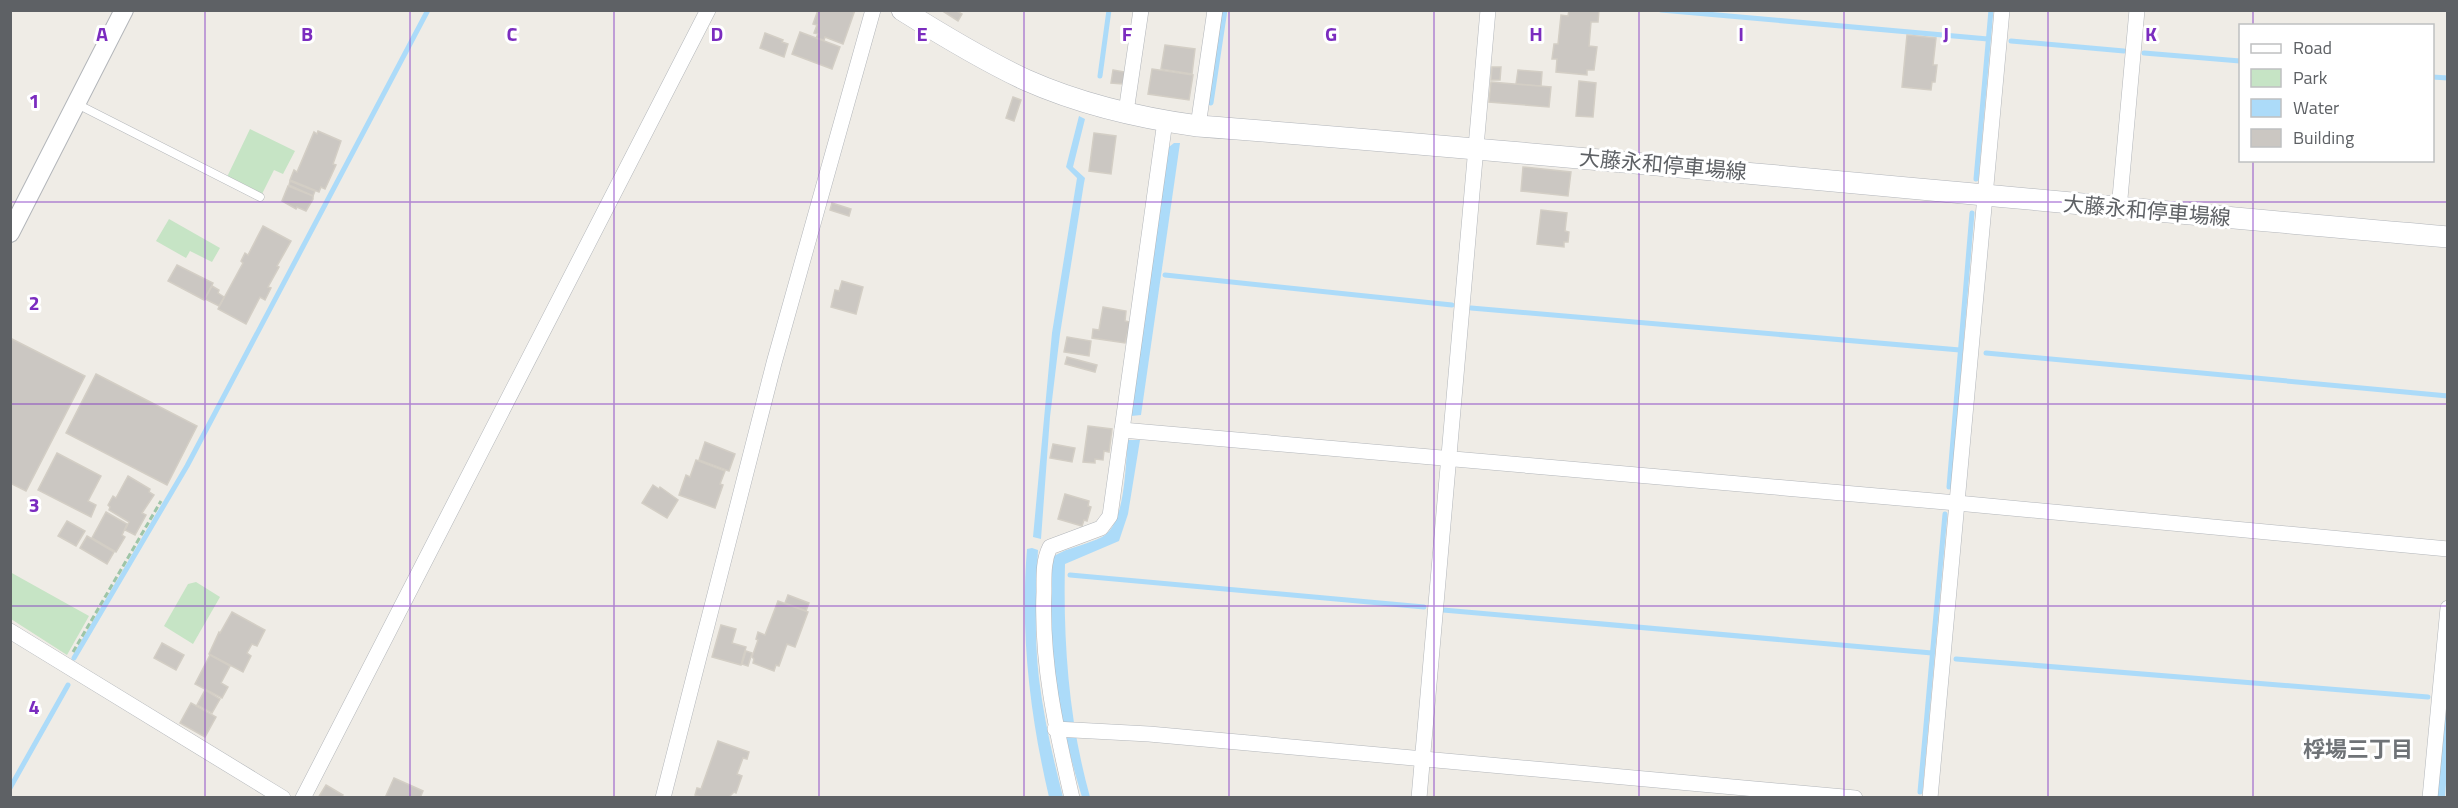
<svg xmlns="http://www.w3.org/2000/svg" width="2458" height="808" viewBox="0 0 2458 808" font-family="'Titillium Web','Noto Sans JP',sans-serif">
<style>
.green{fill:#c6e4c5}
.water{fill:#acdbf9}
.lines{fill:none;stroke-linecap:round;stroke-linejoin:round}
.stream{stroke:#acdbf9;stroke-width:5}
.building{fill:#cbc7c2;stroke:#d3cec5;stroke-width:1.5}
.service-casing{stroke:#b3b6ba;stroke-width:9}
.minor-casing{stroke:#b3b6ba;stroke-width:16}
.tertiary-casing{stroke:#b3b6ba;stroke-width:20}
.secondary-casing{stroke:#b2b5ba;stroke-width:22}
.path{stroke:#9ec5a7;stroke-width:3;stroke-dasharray:6 3;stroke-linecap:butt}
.service{stroke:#fff;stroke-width:8}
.minor{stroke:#fff;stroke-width:15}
.tertiary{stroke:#fff;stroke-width:18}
.secondary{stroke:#fff;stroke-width:21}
.grid{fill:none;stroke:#7b2cbf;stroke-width:1.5;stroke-opacity:0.55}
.labels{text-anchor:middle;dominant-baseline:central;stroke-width:6;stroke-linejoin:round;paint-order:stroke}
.street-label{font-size:21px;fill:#5e6165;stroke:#fff}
.neighbourhood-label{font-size:22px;font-weight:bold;fill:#6f7377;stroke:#fff}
.grid-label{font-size:20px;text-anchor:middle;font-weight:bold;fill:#7b2cbf;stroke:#fff;stroke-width:6;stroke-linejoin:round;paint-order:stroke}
</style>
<rect width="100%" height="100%" fill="#efece6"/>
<g class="green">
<polygon points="250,129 295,151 283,174 274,170 262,194 227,177"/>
<polygon points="169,219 220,248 212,262 190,251 186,258 156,241"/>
<polygon points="10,572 89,616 67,655 11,619"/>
<polygon points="196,582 220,597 193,644 164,626 188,584"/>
</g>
<g class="water">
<polygon points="1079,116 1085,119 1073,167 1085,178 1084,183 1060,334 1050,417 1041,539 1033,537 1052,333 1077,178 1066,167"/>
<polygon points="1174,143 1180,143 1141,415 1131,416 1169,147"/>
<path d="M1128 440H1140L1128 514 1119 541 1065 564C1063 642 1069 722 1090 797H1082C1061 730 1042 626 1054 556 1069 547 1086 545 1102 537 1126 524 1125 466 1128 440Z"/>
<path d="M1032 548 1038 550C1036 593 1034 636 1039 679 1044 719 1053 758 1063 797H1049C1030 716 1020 633 1027 549Z"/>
<polygon points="2447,674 2447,771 2445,797 2437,798"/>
</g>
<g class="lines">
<g class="stream">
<polyline points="1661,10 1988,39"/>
<polyline points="2011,41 2124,51"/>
<polyline points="2144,53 2240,61"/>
<polyline points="1100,76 1109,10"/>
<polyline points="2432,77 2448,78"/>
<polyline points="1211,103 1225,10"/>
<polyline points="1976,179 1991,10"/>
<polyline points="1165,275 1452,305"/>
<polyline points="1471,308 1960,350"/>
<polyline points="1986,353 2448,396"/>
<polyline points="1949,487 1972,213"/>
<polyline points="1070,575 1424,607"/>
<polyline points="1443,610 1932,653"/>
<polyline points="74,658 187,466 428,10"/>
<polyline points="1956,659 2428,697"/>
<polyline points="10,788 68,685"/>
<polyline points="1920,792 1945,514"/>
</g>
</g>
<g class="building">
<polygon points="818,10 855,10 843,44 825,37 824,40 816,38 818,34 814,33 817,25 813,24"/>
<polygon points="941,10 955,10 962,14 958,21"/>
<polygon points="1569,10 1599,10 1598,22 1591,22 1589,46 1597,47 1594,70 1587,70 1587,75 1556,72 1557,59 1552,59 1554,44 1558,44 1561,15 1568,16"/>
<polygon points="800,32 840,47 832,69 792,54"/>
<polygon points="765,33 783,40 782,42 788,44 784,57 760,48"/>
<polygon points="1907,35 1936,38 1933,65 1937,65 1935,82 1932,82 1931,90 1902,87"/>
<polygon points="1165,45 1195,49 1192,74 1161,69"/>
<polygon points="1492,67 1501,67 1500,80 1491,80"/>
<polygon points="1152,69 1193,75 1189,100 1148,94"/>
<polygon points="1113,70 1125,72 1123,84 1111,83"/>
<polygon points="1518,70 1542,72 1541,86 1516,84"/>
<polygon points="1579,81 1596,83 1593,117 1576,116"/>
<polygon points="1491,82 1551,87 1549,107 1489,102"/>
<polygon points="1013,97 1021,100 1014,121 1006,118"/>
<polygon points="318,131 341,141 333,164 336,165 325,189 321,187 319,192 290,180 294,170 297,172 314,132 317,134"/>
<polygon points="1094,133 1116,136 1111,174 1089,171"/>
<polygon points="1523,167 1571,172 1568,196 1521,191"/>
<polygon points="290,181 315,191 313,196 289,185"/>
<polygon points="288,186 313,196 313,199 306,211 297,207 296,209 282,201"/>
<polygon points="832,203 851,209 849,216 830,210"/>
<polygon points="1541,210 1567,213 1565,231 1569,232 1568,242 1564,242 1564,247 1537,244"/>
<polygon points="263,226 291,241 277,266 279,267 268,287 271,288 265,300 260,297 246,324 218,309 243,263 241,261 245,253 248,255"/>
<polygon points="177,265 213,283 204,300 168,281"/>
<polygon points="842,281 863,287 856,314 831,307 835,290 839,291"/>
<polygon points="212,286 219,290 218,293 224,297 219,306 205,299"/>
<polygon points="1103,307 1126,311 1125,321 1130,322 1125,343 1092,338 1093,329 1099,330"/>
<polygon points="1067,337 1091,341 1089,356 1064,352"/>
<polygon points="10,338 85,376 26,491 10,483"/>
<polygon points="1067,357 1097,365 1095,372 1065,364"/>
<polygon points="96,374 197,426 167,485 66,433"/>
<polygon points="1088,426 1112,429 1109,452 1104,451 1103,460 1095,459 1095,463 1083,462"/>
<polygon points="705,442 735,454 729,471 699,460"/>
<polygon points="1053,444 1075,448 1072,462 1050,458"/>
<polygon points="57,453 101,476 88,501 96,505 91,517 38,490"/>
<polygon points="696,460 725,471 720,484 723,485 715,508 679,495 686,475 690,477"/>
<polygon points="128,476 150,489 149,492 154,495 142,513 146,515 135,535 125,530 129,522 109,510 110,507 108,505 113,496 116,498"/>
<polygon points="653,485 659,489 660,487 678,500 667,518 642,503"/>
<polygon points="1065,494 1089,501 1088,506 1091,507 1087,521 1084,520 1082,526 1058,519"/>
<polygon points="106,512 127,524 122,535 125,537 116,552 92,538"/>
<polygon points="67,521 85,531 76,546 58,536"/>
<polygon points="87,536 114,552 107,564 80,548"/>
<polygon points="788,595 809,603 806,611 785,603"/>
<polygon points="778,601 808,612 795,647 787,644 779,666 776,665 774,671 753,663 754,659 752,657 758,640 756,639 758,632 765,635"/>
<polygon points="232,612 265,630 257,646 252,644 247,653 251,656 243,672 209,654 219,632 220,633"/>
<polygon points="721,625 736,629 732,643 746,647 741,665 712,657"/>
<polygon points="162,643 184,655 176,670 154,658"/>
<polygon points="746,651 752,653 748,666 742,664"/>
<polygon points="210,655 230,666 221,683 228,687 222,698 195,684"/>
<polygon points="205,690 220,699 212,713 197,705"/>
<polygon points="191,703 216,717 205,737 180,723"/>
<polygon points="718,741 749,752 747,759 743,758 737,774 742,776 736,793 734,792 728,798 703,798 695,795 697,788 701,789"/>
<polygon points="394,778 423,791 420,798 385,798"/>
<polygon points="326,785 343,795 341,798 318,798"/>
</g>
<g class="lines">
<defs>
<polyline id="service" points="77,104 260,197"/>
<g id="minor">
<polyline points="1126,112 1141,10"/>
<polyline points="1198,126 1215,10"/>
<polyline points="2119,209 2137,10"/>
<polyline points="1122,430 1957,503 2448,549"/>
<polyline points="10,631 283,798"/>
<polyline points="1055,729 1149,734 1855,798"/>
<polyline points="303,798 708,10"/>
<polyline points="663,798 774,363 873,10"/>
<path d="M1072 798C1056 729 1041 662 1044 592 1044 576 1043 561 1050 547L1101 528 1110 516 1165 121"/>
<polyline points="1419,798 1488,10"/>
<polyline points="1930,798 2002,10"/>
<polyline points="2430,798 2448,608"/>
</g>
<polyline id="tertiary" points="10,233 124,10"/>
<path id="secondary" d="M902 10C942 35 983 60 1026 80 1080 104 1140 118 1198 126 1615 158 2031 201 2448 237"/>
</defs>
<use href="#service" class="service-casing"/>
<use href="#minor" class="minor-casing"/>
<use href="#tertiary" class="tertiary-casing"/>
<use href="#secondary" class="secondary-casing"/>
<polyline class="path" points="73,652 161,501"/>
<use href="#service" class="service"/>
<use href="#minor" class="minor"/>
<use href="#tertiary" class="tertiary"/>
<use href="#secondary" class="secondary"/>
</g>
<path class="grid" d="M205 10V798M410 10V798M614 10V798M819 10V798M1024 10V798M1229 10V798M1434 10V798M1639 10V798M1844 10V798M2048 10V798M2253 10V26M2253 160V798M10 202H2448M10 404H2448M10 606H2448"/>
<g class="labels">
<g class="street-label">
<text transform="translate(1663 164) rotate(5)">大藤永和停車場線</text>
<text transform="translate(2147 210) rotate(5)">大藤永和停車場線</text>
</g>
<g class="neighbourhood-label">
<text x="2358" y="749">桴場三丁目</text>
</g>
</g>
<g class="grid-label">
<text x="102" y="41">A</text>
<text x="307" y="41">B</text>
<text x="512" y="41">C</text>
<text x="717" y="41">D</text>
<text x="922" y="41">E</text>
<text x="1127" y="41">F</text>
<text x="1331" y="41">G</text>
<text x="1536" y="41">H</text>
<text x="1741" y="41">I</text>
<text x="1946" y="41">J</text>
<text x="2151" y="41">K</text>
<text x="34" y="108">1</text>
<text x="34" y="310">2</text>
<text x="34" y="512">3</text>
<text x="34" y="714">4</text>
</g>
<rect width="2458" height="808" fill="none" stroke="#5e6165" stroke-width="24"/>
<rect x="2239" y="24" width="195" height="138" fill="#ffffff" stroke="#bfc0c1" stroke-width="1.5"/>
<rect x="2251" y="44" width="30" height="9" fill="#ffffff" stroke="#bfc0c1" stroke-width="1.5"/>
<text x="2293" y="54" font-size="18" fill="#5e6165">Road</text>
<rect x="2251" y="69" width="30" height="18" fill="#c6e4c5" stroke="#bfc0c1" stroke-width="1.5"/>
<text x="2293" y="84" font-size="18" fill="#5e6165">Park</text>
<rect x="2251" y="99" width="30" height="18" fill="#acdbf9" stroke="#bfc0c1" stroke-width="1.5"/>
<text x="2293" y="114" font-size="18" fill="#5e6165">Water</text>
<rect x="2251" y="129" width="30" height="18" fill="#cbc7c2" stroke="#bfc0c1" stroke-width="1.5"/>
<text x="2293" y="144" font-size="18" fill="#5e6165">Building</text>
</svg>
